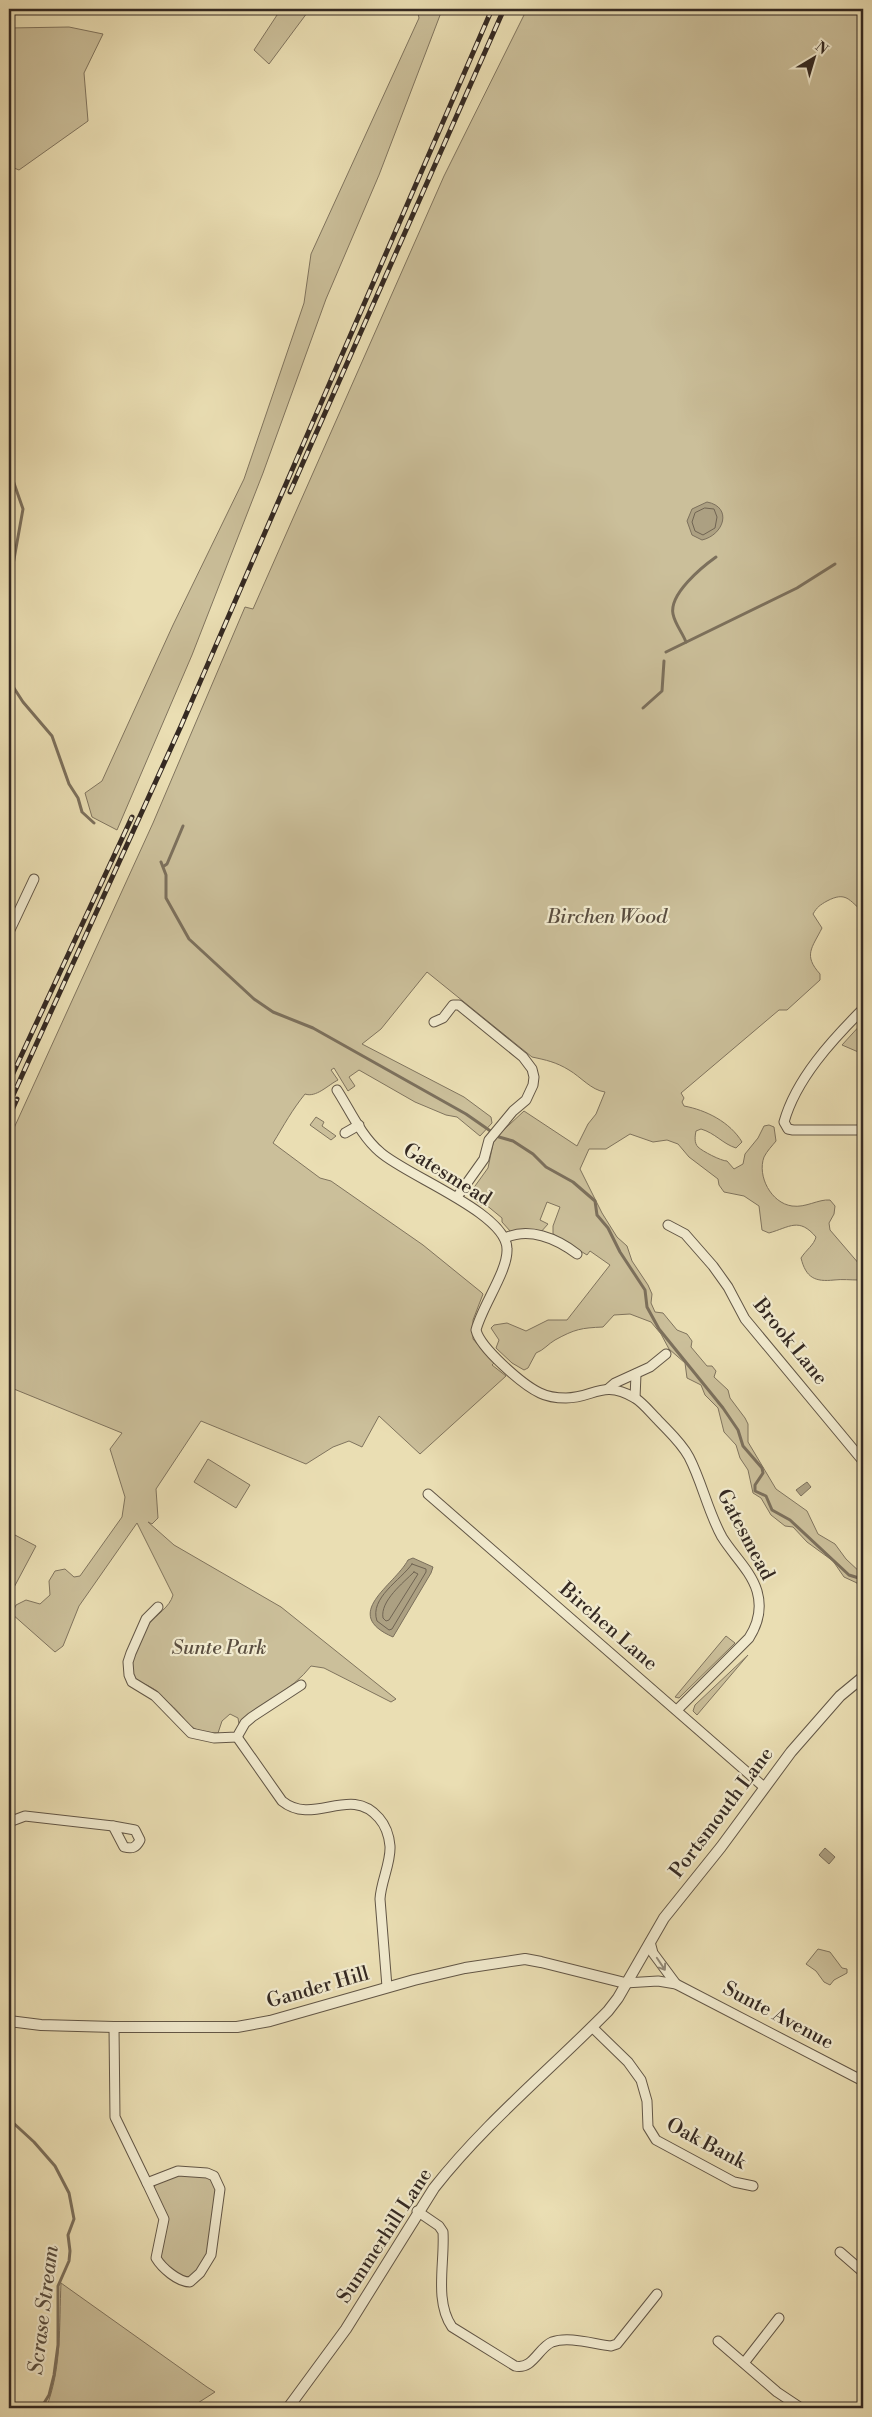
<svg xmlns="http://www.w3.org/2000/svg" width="872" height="2417" viewBox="0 0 872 2417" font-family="'Libre Bodoni',serif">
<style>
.green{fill:#cbbf9a;stroke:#80745e}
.water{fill:#aca082;stroke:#7c705c}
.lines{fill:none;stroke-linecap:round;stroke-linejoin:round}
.shore{stroke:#706452;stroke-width:1}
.stream{stroke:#7c705c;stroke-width:3}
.minor-casing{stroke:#625646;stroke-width:11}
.tertiary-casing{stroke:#625646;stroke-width:12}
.minor{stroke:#f1eace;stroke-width:9}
.tertiary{stroke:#f1eace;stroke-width:10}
.rail-casing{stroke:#342922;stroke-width:5}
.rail{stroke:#f1eace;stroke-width:3;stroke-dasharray:9;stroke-linecap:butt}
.oneway{stroke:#928a78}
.labels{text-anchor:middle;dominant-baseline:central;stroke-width:4.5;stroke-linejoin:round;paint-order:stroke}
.park-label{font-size:20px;font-style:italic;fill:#5a4e40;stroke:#f1eace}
.street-label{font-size:20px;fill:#342922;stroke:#f1eace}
.water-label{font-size:21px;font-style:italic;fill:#584d3f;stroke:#f1eace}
</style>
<rect width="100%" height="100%" fill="#eadeb3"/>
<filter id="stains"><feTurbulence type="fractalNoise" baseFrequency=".004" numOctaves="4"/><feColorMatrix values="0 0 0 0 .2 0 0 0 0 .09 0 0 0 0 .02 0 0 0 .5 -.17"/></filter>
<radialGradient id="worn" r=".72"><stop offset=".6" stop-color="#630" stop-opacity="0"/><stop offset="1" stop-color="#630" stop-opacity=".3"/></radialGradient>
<g class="green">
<polygon points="281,9 310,9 269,64 254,50"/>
<polygon points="417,9 442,10 379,175 326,299 263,473 192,655 117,830 92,817 85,793 102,781 173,625 244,479 304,303 311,254 419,18"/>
<path d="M527 9H863V912C849 900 846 891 827 901 820 905 817 907 813 914L822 928C812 948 803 955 820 974V980L787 1010H779L681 1093 684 1098 682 1102 684 1106C706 1110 730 1122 742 1142L736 1148C723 1144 715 1133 701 1129L696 1131C695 1136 694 1143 698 1147 702 1151 721 1161 727 1161L734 1169 743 1164 745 1154 758 1138 764 1126 769 1125 774 1127 776 1141C772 1146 767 1151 764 1157 757 1176 771 1203 792 1206 806 1208 818 1199 830 1200L835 1206 834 1214 829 1223 830 1230 860 1265 863 1276 859 1280C851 1280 842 1279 834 1280 815 1282 806 1278 801 1258 806 1250 814 1245 816 1237 799 1217 790 1227 769 1233L762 1230 759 1206 744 1196 724 1192 719 1185 718 1179 689 1157 678 1144 667 1140 653 1142 630 1134 606 1149H589L580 1169 602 1213 617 1237 627 1246 632 1261 648 1285 652 1294 651 1303 655 1312 663 1313 677 1330 687 1334 692 1341 691 1347 707 1366H712L716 1371 714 1377 728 1390 730 1398 745 1418 748 1424V1442L776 1489 807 1511 818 1534 835 1544 846 1559 863 1575V1596L857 1583 844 1577 833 1561 807 1542 793 1527 785 1526 771 1515 761 1498 753 1493 748 1470 740 1458 736 1445 724 1432 718 1408 705 1395 701 1385 687 1378 685 1363 669 1349 661 1334 651 1322 630 1314 614 1315 603 1327C581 1328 575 1329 555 1340 548 1344 544 1350 536 1353L528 1368 524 1370 512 1363 496 1348 499 1340 491 1328 494 1325 507 1323 526 1331 548 1320H567L610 1265 590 1251 587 1255 553 1234V1226L560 1207 547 1202 540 1220 548 1224 540 1233 525 1229 511 1232 502 1222V1218L485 1204 481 1205 472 1198 470 1193 488 1168 494 1139 524 1111 577 1146 588 1124 596 1114 605 1092C591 1090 581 1077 569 1070 556 1062 546 1060 532 1057L427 972 381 1029 362 1044 464 1097 491 1117 492 1123 480 1136 457 1117 446 1115 415 1102 359 1070 349 1077 355 1086 348 1091 334 1068 331 1070 338 1080C328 1085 316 1098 305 1094 292 1110 284 1125 273 1143L320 1178 331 1181 423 1245 481 1292 483 1294 473 1320V1339L494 1363 492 1365 506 1376 420 1454 379 1416 362 1447 349 1441 333 1447 306 1464 201 1421 156 1489 158 1518 152 1524 148 1522 174 1545 281 1607 396 1699 391 1702 324 1668 311 1666C292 1691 261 1702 239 1724L238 1718 230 1714 222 1721 218 1733C185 1732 191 1722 169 1703 164 1698 158 1691 152 1688 146 1684 140 1683 135 1678 126 1665 141 1635 149 1624 156 1615 170 1607 173 1595L137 1523 79 1606 63 1646 55 1652 12 1614 16 1605 26 1600 40 1604 50 1595 49 1581 55 1571 65 1569 74 1577 80 1576 122 1517 125 1497 110 1449 122 1433 9 1387V1139L153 823 245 607 253 609 444 176Z"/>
<polygon points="69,27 103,34 84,73 88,121 19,170 9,166 9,28"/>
<polygon points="863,1022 863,1054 842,1045"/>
<polygon points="316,1117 324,1122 322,1126 336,1136 331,1140 310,1125"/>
<polygon points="208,1459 250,1485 236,1508 194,1482"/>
<polygon points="13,1534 36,1546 11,1593 9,1592 9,1541"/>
<polygon points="726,1636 735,1643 679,1698 675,1697"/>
<polygon points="748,1655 697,1715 693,1711 695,1705"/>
<polygon points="818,1949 830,1952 842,1968 847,1969 847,1973 834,1980 830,1985 824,1982 816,1971 806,1964"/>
<polygon points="177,2175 209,2177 216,2186 209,2251 196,2274 190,2277 180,2276 160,2258 158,2248 168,2221 154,2189 155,2184"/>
<path d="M61 2283 207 2387 215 2392 190 2408H46C62 2368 59 2325 61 2283Z"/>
</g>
<g class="water">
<path d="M707 502C733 507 724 535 702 540L692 535 687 521 692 509Z"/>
<polygon points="807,1482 811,1487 801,1496 796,1490"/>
<path d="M413 1558 433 1567 431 1573 393 1637C340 1614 394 1586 408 1560Z"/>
<polygon points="825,1848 835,1857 829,1864 819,1855"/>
</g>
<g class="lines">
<g class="shore">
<polygon points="705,508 714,509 717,517 715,528 703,535 695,531 692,522 695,513"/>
<path d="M412 1564 426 1569V1572L392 1629 389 1630 377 1621C369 1598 401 1580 412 1564Z"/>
<path d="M414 1572 418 1574 389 1620 386 1621 383 1618C380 1601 403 1583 414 1572Z"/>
</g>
<g class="stream">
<polyline points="9,469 23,509 9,587 12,685 23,702 52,736 69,784 78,798 82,812 94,823"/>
<path d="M686 642C682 632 675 624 673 614 669 594 702 567 716 557"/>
<polyline points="666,652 797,588 835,564"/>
<polyline points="643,708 662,691 664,661"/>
<polyline points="161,862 166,875 166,898 189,939 254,999 273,1012 313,1028 466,1114 499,1137 513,1141 533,1154 546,1167 573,1182 595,1201 597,1215 608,1228 620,1252 645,1290 647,1307 659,1329 723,1408 738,1430 743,1446 762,1468 763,1473 755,1485 755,1491 766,1496 772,1510 790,1520 849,1575 862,1579 863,1588"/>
<polyline points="164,866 167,864 183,826"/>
<polyline points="9,2119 34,2142 55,2166 69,2193 74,2219 68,2235 70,2251 69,2261 58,2286 58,2345 54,2375 49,2395 41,2408"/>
</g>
<defs>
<g id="minor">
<polyline points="9,932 34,879"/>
<path d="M863 1009C832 1040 796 1079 784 1122L788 1129 793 1130H863"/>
<polyline points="434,1022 443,1018 453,1005 459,1005 523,1057 532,1069 534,1077 533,1085 526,1100 513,1111 489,1140 484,1159 457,1197"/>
<path d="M337 1090C350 1110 361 1136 380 1152 405 1175 507 1213 507 1249 508 1271 482 1306 476 1330 480 1348 523 1385 540 1393 548 1397 557 1398 566 1398 594 1398 602 1379 635 1398 643 1403 650 1412 657 1419 668 1431 681 1442 689 1457 702 1482 708 1512 722 1537 733 1555 751 1571 757 1591 762 1608 758 1624 749 1638L677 1710"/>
<polyline points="345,1133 359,1125"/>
<polyline points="668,1225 685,1234 713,1266 728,1287 745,1319 863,1461"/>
<path d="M505 1238C529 1227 556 1238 577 1254"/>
<polyline points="608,1389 615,1383 650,1367 666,1354"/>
<polyline points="635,1398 636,1374"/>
<polyline points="428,1494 764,1787"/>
<polyline points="158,1607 146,1619 131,1653 128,1662 129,1675 132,1682 155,1696 191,1733 214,1738 237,1737 245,1723 252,1717 301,1685"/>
<path d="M237 1737 282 1801C314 1827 350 1784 379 1818 386 1826 389 1835 390 1846 391 1863 381 1881 380 1899L387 1987"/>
<polyline points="9,1822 25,1816 113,1826"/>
<path d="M113 1826 135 1830 140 1840C136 1848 132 1849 124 1847Z"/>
<polyline points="650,1942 653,1953 676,1984"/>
<polyline points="625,1983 658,1981 676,1984 863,2081"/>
<polyline points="114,2027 115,2117 147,2183"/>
<polyline points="592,2027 628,2062 641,2080 647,2101 648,2127 656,2140 734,2182 753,2186"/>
<path d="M178 2171 207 2173 214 2176 220 2189 211 2255 200 2273 190 2282C178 2282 162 2268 156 2258L164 2219 147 2183Z"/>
<path d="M417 2211 439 2226 443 2232C445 2262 434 2301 452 2327L515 2366C533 2370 538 2348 552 2342 569 2336 593 2344 611 2346L617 2344 657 2294"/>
<polyline points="840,2252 863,2272"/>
<polyline points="718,2341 777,2392 801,2408"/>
<polyline points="744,2363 779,2318"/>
</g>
<g id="tertiary">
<polyline points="9,2021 41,2025 114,2027 237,2027 270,2021 414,1980 465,1968 525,1959 541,1962 625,1983"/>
<path d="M288 2408 346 2329 434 2188C485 2123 550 2070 608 2011L618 1998 664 1918 721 1847 791 1752 840 1696 863 1677"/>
</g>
</defs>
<use href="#minor" class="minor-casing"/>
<use href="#tertiary" class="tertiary-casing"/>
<use href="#minor" class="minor"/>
<use href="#tertiary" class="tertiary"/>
<defs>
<g id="rail">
<polyline points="290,492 504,9"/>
<polyline points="9,1082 132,817"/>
<polyline points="9,1104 181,726 492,9"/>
<polyline points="9,1117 17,1099"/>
</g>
</defs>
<use href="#rail" class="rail-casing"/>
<use href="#rail" class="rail"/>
</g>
<defs><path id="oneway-shaft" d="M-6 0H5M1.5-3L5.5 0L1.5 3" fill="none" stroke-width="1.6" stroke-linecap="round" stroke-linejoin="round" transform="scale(1.25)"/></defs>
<use class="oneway" href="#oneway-shaft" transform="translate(661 1964) rotate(56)"/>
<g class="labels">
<g class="park-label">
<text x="607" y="917">Birchen Wood</text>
<text x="219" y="1648">Sunte Park</text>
</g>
<g class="street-label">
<text transform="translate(447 1175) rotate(32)">Gatesmead</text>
<text transform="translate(790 1342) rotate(51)">Brook Lane</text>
<text transform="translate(745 1535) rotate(62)">Gatesmead</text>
<text transform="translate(608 1627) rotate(41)">Birchen Lane</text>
<text transform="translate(722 1813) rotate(-53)">Portsmouth Lane</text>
<text transform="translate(318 1988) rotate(-16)">Gander Hill</text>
<text transform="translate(778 2016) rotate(28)">Sunte Avenue</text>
<text transform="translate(706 2144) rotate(28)">Oak Bank</text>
<text transform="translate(385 2236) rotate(-57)">Summerhill Lane</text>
</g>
<g class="water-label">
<text transform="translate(44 2310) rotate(-83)">Scrase Stream</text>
</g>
</g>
<rect width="872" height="2417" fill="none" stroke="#eadeb3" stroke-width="30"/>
<rect x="10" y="10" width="852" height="2397" fill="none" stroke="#342922" stroke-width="2.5"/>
<rect x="15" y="15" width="842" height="2387" fill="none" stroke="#342922"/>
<g transform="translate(814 58) rotate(38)" stroke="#f1eace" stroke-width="4" paint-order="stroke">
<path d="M0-4L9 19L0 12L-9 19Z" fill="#342922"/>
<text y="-8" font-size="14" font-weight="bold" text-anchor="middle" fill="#342922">N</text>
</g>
<rect width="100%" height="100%" filter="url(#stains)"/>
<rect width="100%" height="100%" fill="url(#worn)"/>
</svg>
